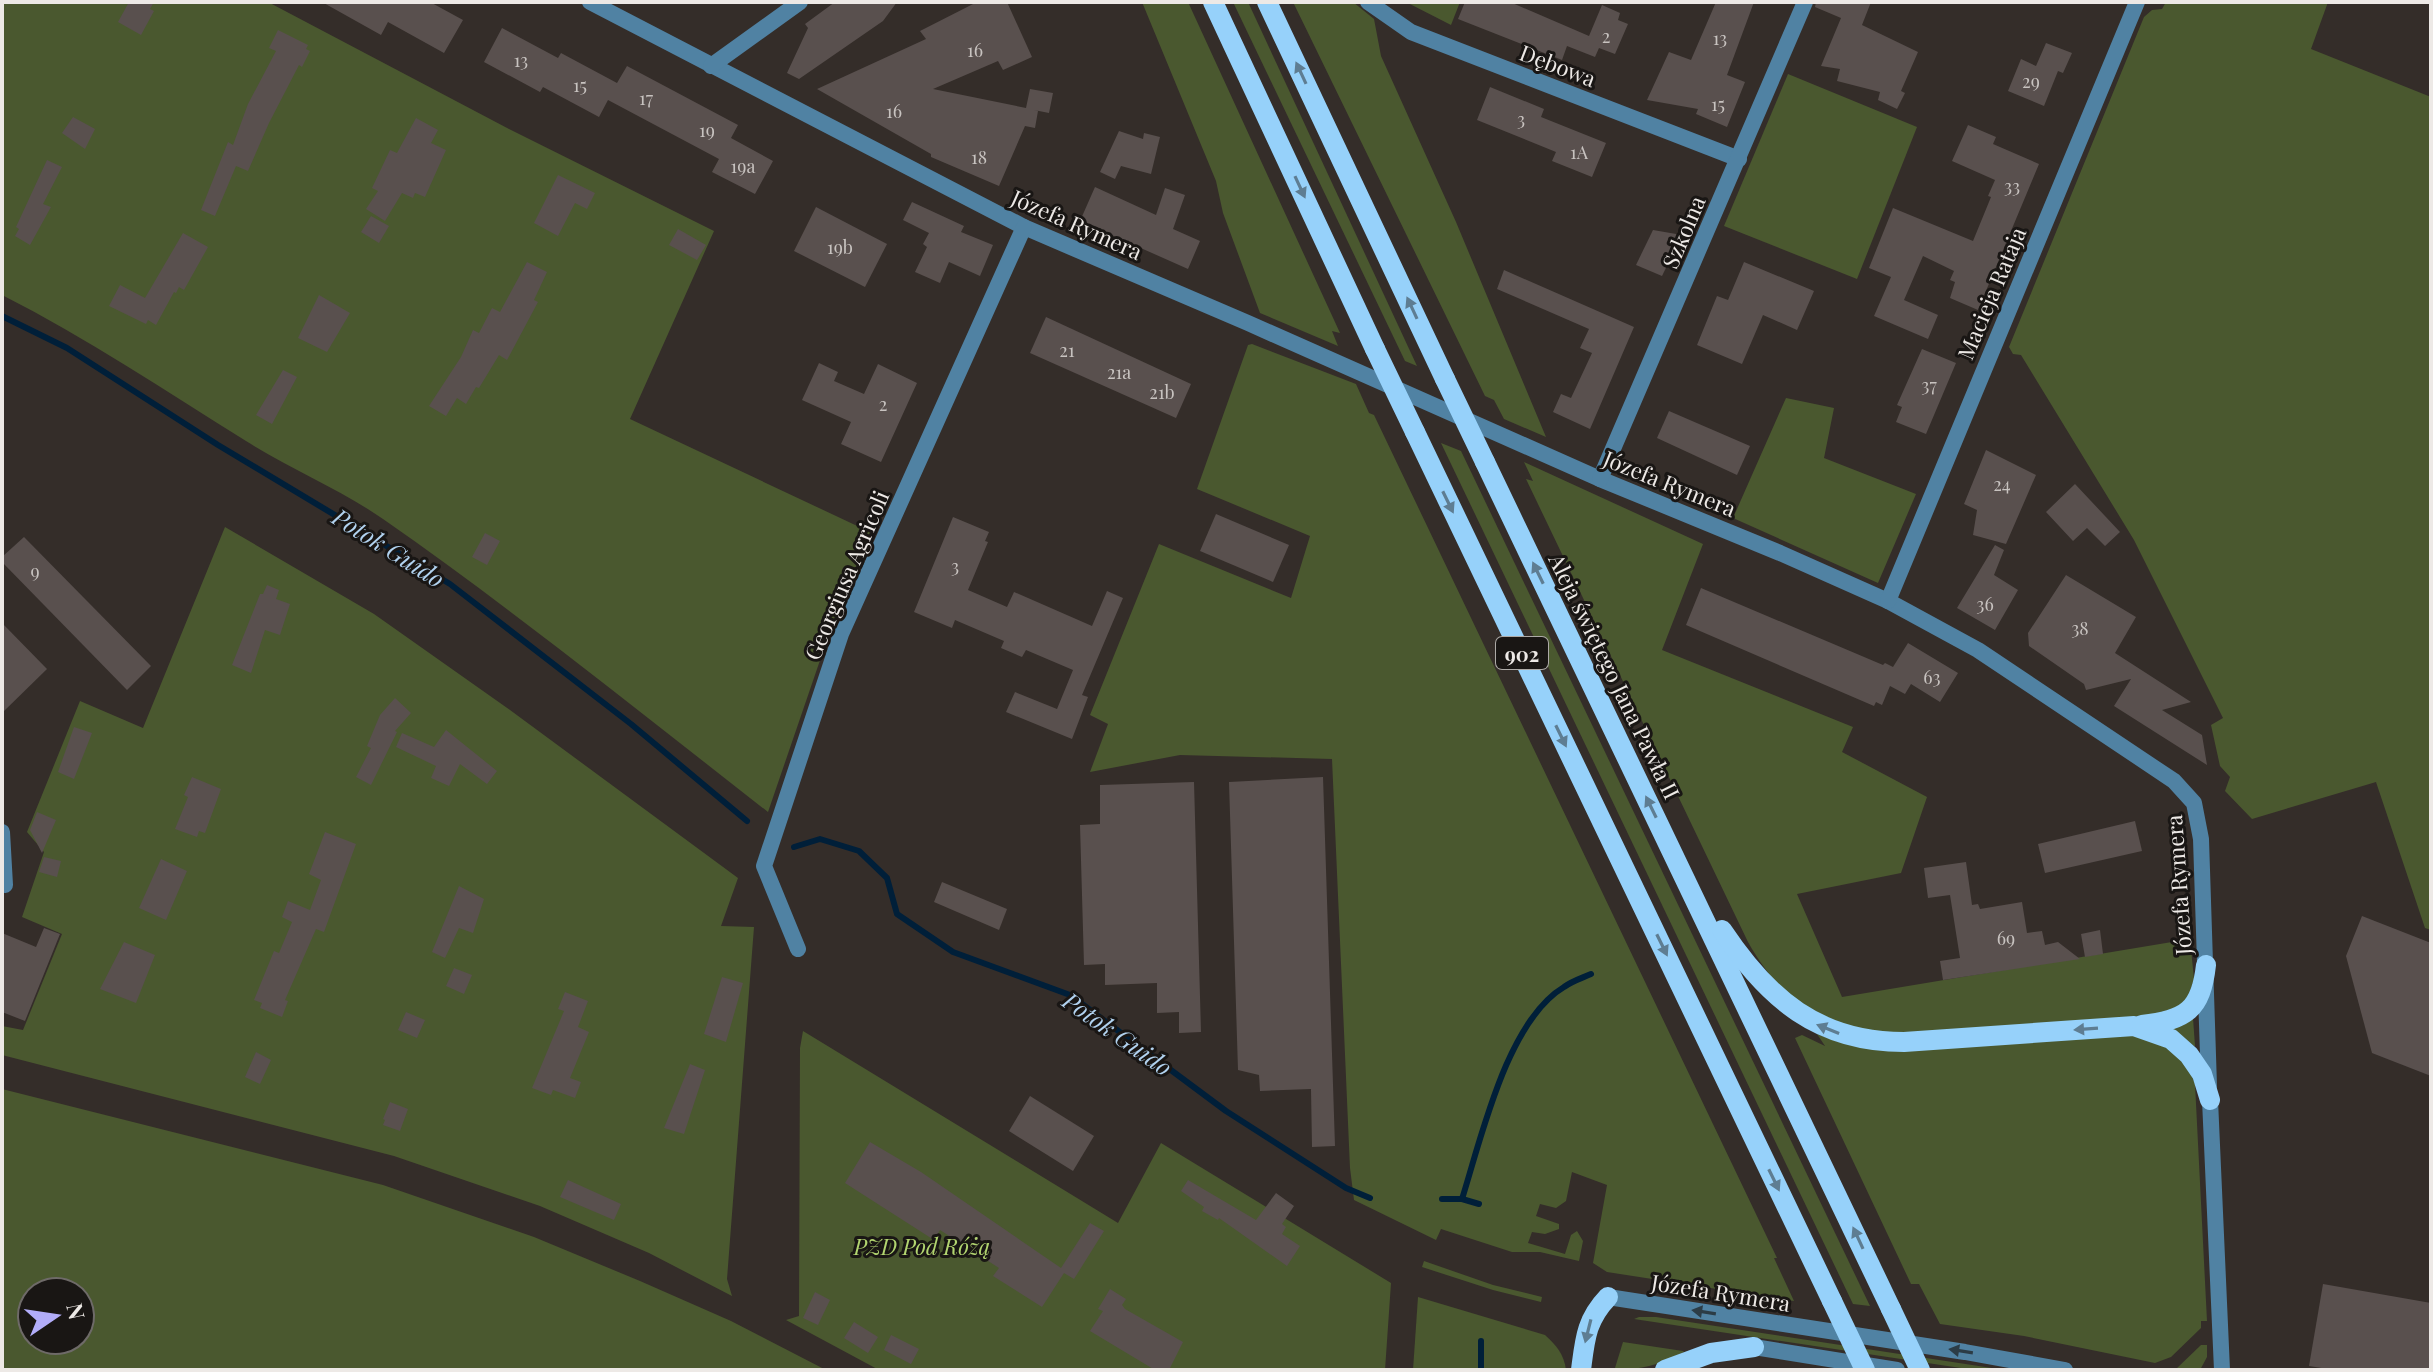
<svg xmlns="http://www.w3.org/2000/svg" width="2433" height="1372" viewBox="0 0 2433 1372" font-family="'Playfair Display',serif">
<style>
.green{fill:#4a582f;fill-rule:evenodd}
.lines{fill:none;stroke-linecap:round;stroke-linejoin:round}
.stream{stroke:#001f39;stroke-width:6}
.building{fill:#59504e}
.minor{stroke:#5082a3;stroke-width:16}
.tertiary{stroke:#5082a3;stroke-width:16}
.primary{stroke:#96d1fa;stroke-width:20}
.primary-bridge{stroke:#96d1fa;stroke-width:20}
.oneway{fill:#5e7d92}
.oneway2{fill:#2c3c46}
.labels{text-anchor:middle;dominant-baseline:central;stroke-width:6;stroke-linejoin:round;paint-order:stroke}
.number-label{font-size:18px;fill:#c8c3c0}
.shield{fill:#191614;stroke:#adaaa7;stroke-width:2}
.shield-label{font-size:20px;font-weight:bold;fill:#ede9e6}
.street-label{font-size:22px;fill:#ede9e6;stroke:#191614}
.park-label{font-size:22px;font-style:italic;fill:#b2d570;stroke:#191614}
.water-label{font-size:24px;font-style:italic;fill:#b1d2ef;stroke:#191614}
</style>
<rect width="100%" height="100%" fill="#342d29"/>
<g class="green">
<path d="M2 2H268L509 129 714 231 630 419 870 532 828 637 768 812C641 713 515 611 383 519 340 489 290 469 246 441 166 391 87 338 2 295Z"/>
<polygon points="1142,2 1188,2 1340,333 1332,331 1338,346 1260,313 1223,213 1216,181"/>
<polygon points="1233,2 1248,2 1417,366 1405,361"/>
<polygon points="1293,2 1353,2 1374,19 1381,56 1456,222 1546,437 1504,419 1494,400 1485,396"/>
<polygon points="1406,2 1460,2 1451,25"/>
<polygon points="2166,2 2328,2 2311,49 2431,97 2431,930 2425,928 2376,782 2252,819 2225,791 2230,777 2220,766 2211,725 2223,718 2134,540 2021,355 2013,354 2009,347 2144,17 2152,10 2162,9"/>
<polygon points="1788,74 1917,127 1857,279 1724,226"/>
<polygon points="1252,344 1356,384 1369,413 1374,415 1777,1258 1774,1258 1794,1301 1607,1272 1593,1263 1607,1185 1572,1172 1566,1201 1556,1208 1540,1204 1536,1216 1559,1224 1559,1229 1545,1234 1532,1232 1528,1243 1565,1254 1571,1235 1577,1231 1583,1241 1579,1261 1540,1252 1512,1252 1441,1229 1436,1240 1354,1200 1350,1168 1332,759 1180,755 1090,772 1108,724 1090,715 1159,544 1291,598 1310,536 1197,489 1248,345"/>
<polygon points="1786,398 1834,408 1824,458 1916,494 1878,583 1733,518"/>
<polygon points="1441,443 1461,451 1870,1306 1853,1304"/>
<path d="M1524 462 1703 544 1662 650 1853 727 1842 752 1927 797 1901 873 1797 894 1842 997 2190 939 2194 979 2186 1003 2158 1015 1904 1033C1890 1032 1873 1034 1859 1030 1806 1016 1775 990 1748 942L1526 479 1533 481Z"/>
<polygon points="225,527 374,614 510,710 738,878 721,926 754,927 727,1279 732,1296 649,1253 540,1206 394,1156 2,1055 2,1026 23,1030 62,934 22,917 44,852 27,832 80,701 143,728"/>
<polygon points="2193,1018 2195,1046 2194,1046 2173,1029"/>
<polygon points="803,1031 1118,1223 1161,1143 1391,1283 1385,1370 879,1370 786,1320 799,1316 800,1048"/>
<path d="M2127 1033C2160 1043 2183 1047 2195 1084L2207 1321H2201V1328L2171 1357 2155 1363 2024 1336 1940 1324 1919 1284H1911L1795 1038 1802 1035 1825 1046 1817 1034 1838 1042Z"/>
<path d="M2 1089 383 1185 534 1237 640 1281 731 1321 826 1370H2ZM32 1292H80V1340H32Z"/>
<polygon points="1424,1261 1493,1285 1542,1297 1541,1302 1493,1290 1422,1267"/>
<path d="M1418 1297 1545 1335C1556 1345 1564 1354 1566 1370H1413Z"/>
<polygon points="1639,1317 1656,1317 2005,1370 1974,1370 1634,1319"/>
<path d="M1623 1342 1683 1351 1684 1352C1662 1363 1640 1372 1615 1368Z"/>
<polygon points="2201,1345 2207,1345 2207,1357 2200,1370 2175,1370"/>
</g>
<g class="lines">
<g class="stream">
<polyline points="2,316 67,348 218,445 450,584 631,724 747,821"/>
<polyline points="794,847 820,839 859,851 887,878 897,914 953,952 1070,995 1226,1111 1346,1188 1370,1198"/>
<polyline points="1442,1199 1462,1199 1479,1204"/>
<path d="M1462 1199C1481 1139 1507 1021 1564 987 1572 981 1582 978 1591 974"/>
<polyline points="1481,1370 1481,1341"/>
</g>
</g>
<g class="building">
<polygon points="129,2 154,2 150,9 154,11 141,35 118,22"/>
<polygon points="322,2 430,2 463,20 444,53 388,22 381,35"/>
<polygon points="835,2 897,2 883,21 799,79 787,73 808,28 805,24"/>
<polygon points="977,2 1007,2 1032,57 1003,70 998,61 933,89 1026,108 1030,89 1053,93 1049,113 1034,110 1038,111 1035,128 1025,126 999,186 931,157 931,154 817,89 926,39 920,31"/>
<polygon points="1465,2 1510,2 1589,36 1602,5 1620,13 1618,20 1628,24 1615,54 1599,48 1595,57 1567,46 1562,60 1458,19"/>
<polygon points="1716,2 1754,2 1727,75 1745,82 1727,127 1696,114 1698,109 1647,100 1669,52 1691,60"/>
<polygon points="1816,2 1871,2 1862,25 1918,52 1901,91 1905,93 1897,109 1878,100 1880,92 1837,81 1840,69 1821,66 1841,18 1815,7"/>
<polygon points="502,28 558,58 561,53 617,83 627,66 738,125 731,138 773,161 755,194 712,172 719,159 608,100 599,117 543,87 540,92 484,62"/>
<polygon points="278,30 308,45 306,49 310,51 302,67 299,65 269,123 248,171 236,166 215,216 201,210 228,142 233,145 248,104 276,51 269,48"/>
<polygon points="2046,43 2072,53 2063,73 2058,71 2044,106 2008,91 2021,59 2036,66"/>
<polygon points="1490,87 1544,109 1541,117 1606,143 1592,177 1552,161 1556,152 1477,120"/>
<polygon points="73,117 95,129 85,149 62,133"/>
<polygon points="416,118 438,130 431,143 446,150 425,197 415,193 413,198 402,193 385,221 366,209 378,191 372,188 390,150 397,153"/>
<polygon points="1968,125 1996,137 1993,144 2039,164 1978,310 1950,298 1955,282 1950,280 1954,271 1923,256 1904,300 1938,315 1928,339 1874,316 1891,277 1869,268 1893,208 1973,241 1991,197 1988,196 1995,180 1952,161"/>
<polygon points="1119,131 1143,139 1144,133 1160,137 1151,174 1121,166 1115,179 1100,172"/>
<polygon points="47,160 62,167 43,204 51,207 30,245 15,236 19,229 16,227"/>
<polygon points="558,175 595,193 587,209 575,203 558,236 534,223"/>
<polygon points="1095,187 1156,215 1165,188 1185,195 1173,229 1200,241 1188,269 1080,221"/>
<polygon points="912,202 964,226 961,232 993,245 980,276 949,262 940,283 915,272 927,247 923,244 929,233 903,220"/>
<polygon points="816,207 887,244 865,287 794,251"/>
<polygon points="371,216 389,226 379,243 361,232"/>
<polygon points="678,229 706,245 697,260 669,245"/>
<polygon points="1653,230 1682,235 1662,276 1636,265"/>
<polygon points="183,233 208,247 184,290 179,287 176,293 174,292 156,325 148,320 146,324 109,306 120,285 145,298"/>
<polygon points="527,262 547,272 534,300 538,302 507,360 499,355 479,388 476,387 466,404 457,398 446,416 429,406 461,357 473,330 479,333 492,308 500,312"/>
<polygon points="1744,262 1814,291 1797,330 1763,315 1742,364 1697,345 1717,296 1728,300"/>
<polygon points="1504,270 1634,327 1590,429 1553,412 1561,394 1571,398 1592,353 1580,348 1589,329 1497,289"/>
<polygon points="319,295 350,313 327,352 298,338"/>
<polygon points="1046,317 1191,384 1176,418 1030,353"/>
<polygon points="1922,349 1956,363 1926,434 1896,422 1902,407 1897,405"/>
<polygon points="819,363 838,372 834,381 864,394 878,364 917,383 881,462 841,444 851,422 802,400"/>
<polygon points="283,370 297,377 272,424 256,415"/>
<polygon points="1669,411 1750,446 1737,475 1657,438"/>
<polygon points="1986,450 2036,475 2006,544 1973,535 1977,510 1964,504"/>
<polygon points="2075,484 2120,532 2105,546 2087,528 2073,541 2046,512"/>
<polygon points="1216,514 1289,545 1273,582 1200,551"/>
<polygon points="953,517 989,532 985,541 988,542 968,590 1007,607 1014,592 1092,626 1107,591 1123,598 1082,695 1088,697 1072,739 1006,712 1015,692 1057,709 1073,670 1026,650 1022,657 1001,648 1004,641 955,620 952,628 914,612"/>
<polygon points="485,533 500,541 487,565 472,557"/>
<polygon points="24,537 151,666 127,690 2,562 2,557"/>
<polygon points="1995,545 2004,550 1994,575 2018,590 1995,630 1957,608"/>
<polygon points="2066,575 2136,617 2115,653 2191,702 2162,710 2202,735 2207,765 2114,706 2131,679 2086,690 2084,684 2029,646 2028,633"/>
<polygon points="267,585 279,590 276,599 290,604 280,635 265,630 251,673 232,665 260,594 263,594"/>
<polygon points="1701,588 1883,665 1885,663 1893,667 1908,643 1958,673 1940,702 1911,684 1905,694 1890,686 1882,705 1876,702 1874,706 1686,625"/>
<polygon points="2,623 47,669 2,713"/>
<polygon points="395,698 411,713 395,731 397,732 371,785 356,777 371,748 367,746 380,715"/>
<polygon points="74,727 92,733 74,779 58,772"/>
<polygon points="446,730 497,771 487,784 460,764 449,786 431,778 436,766 396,747 402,733 434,747"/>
<polygon points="192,777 221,789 205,833 199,831 197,837 175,829 188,797 184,795"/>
<polygon points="1323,777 1335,1146 1312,1147 1311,1089 1260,1091 1259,1075 1238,1070 1229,782"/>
<polygon points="1194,782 1201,1032 1179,1033 1179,1012 1157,1013 1157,983 1105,985 1105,964 1084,965 1080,825 1100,824 1100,785"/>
<polygon points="37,812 56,820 42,853 30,830"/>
<polygon points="2135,821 2142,851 2045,873 2038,844"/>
<polygon points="325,832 356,844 324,932 316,929 285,1000 288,1001 282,1017 260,1008 262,1003 254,1000 274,951 279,953 292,922 282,917 288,901 310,910 321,880 309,874"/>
<polygon points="44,857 61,861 57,877 39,872"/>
<polygon points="161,859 187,871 166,920 139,908"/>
<polygon points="1966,862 1972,905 1978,904 1980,909 2022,902 2027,933 2042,931 2045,945 2058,942 2080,959 1943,980 1940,961 1960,958 1950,895 1928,898 1924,868"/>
<polygon points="942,882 1007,909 999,930 934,902"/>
<polygon points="459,886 484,899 473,933 459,928 445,958 432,952"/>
<polygon points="2362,916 2431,943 2431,1076 2372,1053 2346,956"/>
<polygon points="44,928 60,934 25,1021 2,1012 2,933 36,947"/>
<polygon points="2100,930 2103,954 2085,957 2081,934"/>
<polygon points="124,942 155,955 136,1003 100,989"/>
<polygon points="454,968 472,975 464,994 446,986"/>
<polygon points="722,977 743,983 726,1042 704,1034"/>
<polygon points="565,992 588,1001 578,1027 589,1032 570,1078 581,1082 575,1098 553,1090 551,1095 532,1088 564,1011 558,1009"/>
<polygon points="406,1012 425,1020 417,1038 398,1030"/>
<polygon points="256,1052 271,1060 260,1084 245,1077"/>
<polygon points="690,1064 705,1070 684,1134 664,1128"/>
<polygon points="1030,1096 1094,1136 1073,1171 1009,1131"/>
<polygon points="390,1102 408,1109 400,1131 383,1125 385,1120 383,1119"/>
<polygon points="870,1142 921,1172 1061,1268 1090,1223 1104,1231 1074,1279 1064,1273 1042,1307 993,1276 999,1268 940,1230 934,1240 845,1183"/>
<polygon points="568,1180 621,1204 614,1220 560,1197"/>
<polygon points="1188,1180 1256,1220 1276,1193 1294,1206 1282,1224 1286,1227 1282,1234 1300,1246 1287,1266 1219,1218 1218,1220 1202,1211 1204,1207 1181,1191"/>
<polygon points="2323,1284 2431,1303 2431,1370 2334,1370 2309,1366"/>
<polygon points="1110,1289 1126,1299 1122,1305 1125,1309 1183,1342 1169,1370 1155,1370 1090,1331 1103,1311 1098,1309"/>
<polygon points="815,1292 830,1300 818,1325 803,1318"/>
<polygon points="854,1322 878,1337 868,1353 844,1338"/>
<polygon points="891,1335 919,1349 911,1364 884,1350"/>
</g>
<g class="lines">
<g class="minor">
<polyline points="590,2 1024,227 1248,323 1600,479 1780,553 1888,601 1978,650 2174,781 2194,803 2201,839 2209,1086"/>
<polyline points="1368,2 1411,32 1739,159"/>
<polyline points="711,66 800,2"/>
<polyline points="1600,479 1805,2"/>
<polyline points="1888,601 2137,2"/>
<polyline points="2,832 5,885"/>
<polyline points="798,949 764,866 841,634 1024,227"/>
</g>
<g class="tertiary">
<polyline points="2210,1100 2222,1370"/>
<polyline points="1608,1297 1965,1352 2065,1370"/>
<polyline points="1754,1347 1897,1370"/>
</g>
<g class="primary">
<polyline points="1213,2 1375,349"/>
<polyline points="1267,2 1445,379"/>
<polyline points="1415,432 1832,1301"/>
<polyline points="1485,462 1891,1309"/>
<path d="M1722 930C1768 999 1818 1042 1904 1042L2134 1026 2171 1039 2189 1055 2202 1074 2210 1100"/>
<path d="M2142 1025C2186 1020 2201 1010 2206 965"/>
<path d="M1581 1370C1585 1339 1586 1320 1608 1297"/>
<polyline points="1665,1370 1711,1353 1754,1347"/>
</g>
<g class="primary-bridge">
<polyline points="1375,349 1415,432"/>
<polyline points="1445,379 1485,462"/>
<polyline points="1832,1301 1865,1370"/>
<polyline points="1891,1309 1920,1370"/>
</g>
</g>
<defs><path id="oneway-solid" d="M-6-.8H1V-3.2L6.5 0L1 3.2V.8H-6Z" transform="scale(2)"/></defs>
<g class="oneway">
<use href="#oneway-solid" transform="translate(1301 73) rotate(-115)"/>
<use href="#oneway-solid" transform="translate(1300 187) rotate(65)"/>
<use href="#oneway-solid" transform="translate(1412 308) rotate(-115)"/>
<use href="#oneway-solid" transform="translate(1448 502) rotate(64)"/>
<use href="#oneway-solid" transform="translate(1538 573) rotate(-116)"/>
<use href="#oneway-solid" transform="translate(1561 736) rotate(64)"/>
<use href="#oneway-solid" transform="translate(1651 807) rotate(-116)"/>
<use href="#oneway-solid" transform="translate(1662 945) rotate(64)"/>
<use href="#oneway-solid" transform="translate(1828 1029) rotate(-158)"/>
<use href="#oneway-solid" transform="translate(2086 1029) rotate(176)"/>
<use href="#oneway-solid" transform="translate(1774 1180) rotate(64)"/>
<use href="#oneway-solid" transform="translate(1858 1238) rotate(-115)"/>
<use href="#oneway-solid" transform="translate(1588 1331) rotate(104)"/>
</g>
<g class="oneway2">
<use href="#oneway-solid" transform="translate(1704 1312) rotate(-171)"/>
<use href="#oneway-solid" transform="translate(1961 1351) rotate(-171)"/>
</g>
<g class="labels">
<g class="number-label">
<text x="1606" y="36">2</text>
<text x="1720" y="38">13</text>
<text x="975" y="50">16</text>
<text x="521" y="60">13</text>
<text x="2031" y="81">29</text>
<text x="580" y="85">15</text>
<text x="646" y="98">17</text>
<text x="1718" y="104">15</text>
<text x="894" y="111">16</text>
<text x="1521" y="119">3</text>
<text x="707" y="130">19</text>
<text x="1579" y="152">1A</text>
<text x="979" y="157">18</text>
<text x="743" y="166">19a</text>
<text x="2012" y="186">33</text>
<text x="840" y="247">19b</text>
<text x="1067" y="350">21</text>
<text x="1119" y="372">21a</text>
<text x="1929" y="385">37</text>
<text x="1162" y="392">21b</text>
<text x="883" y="404">2</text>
<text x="2002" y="484">24</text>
<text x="955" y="566">3</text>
<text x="35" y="571">9</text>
<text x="1985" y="604">36</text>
<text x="2080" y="628">38</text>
<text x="1932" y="677">63</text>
<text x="2006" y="938">69</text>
</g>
<rect class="shield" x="1496" y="637" width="52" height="32" rx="6"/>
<g class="shield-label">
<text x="1522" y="653">902</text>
</g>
<g class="street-label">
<text transform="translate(1558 65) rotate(21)">Dębowa</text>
<text transform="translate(1077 224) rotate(24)">Józefa Rymera</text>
<text transform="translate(1683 232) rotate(-67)">Szkolna</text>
<text transform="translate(1991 293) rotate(-67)">Macieja Rataja</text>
<text transform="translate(1670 483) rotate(22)">Józefa Rymera</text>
<text transform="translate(846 575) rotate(-67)">Georgiusa Agricoli</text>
<text transform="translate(1615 676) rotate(64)">Aleja świętego Jana Pawła II</text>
<text transform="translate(2178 885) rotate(-94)">Józefa Rymera</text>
<text transform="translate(1721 1292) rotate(9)">Józefa Rymera</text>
</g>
<g class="park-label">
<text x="922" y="1246">PZD Pod Różą</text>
</g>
<g class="water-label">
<text transform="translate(389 547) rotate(32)">Potok Guido</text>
<text transform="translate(1118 1033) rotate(35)">Potok Guido</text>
</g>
</g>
<rect width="2433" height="1372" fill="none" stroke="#ede9e6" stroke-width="8"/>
<g transform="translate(56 1316) rotate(77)"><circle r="38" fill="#191614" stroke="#6e6a68" stroke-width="2"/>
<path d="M0-6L14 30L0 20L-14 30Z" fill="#b2adf9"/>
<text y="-12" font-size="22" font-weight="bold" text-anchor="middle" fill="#ede9e6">N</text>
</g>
</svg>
